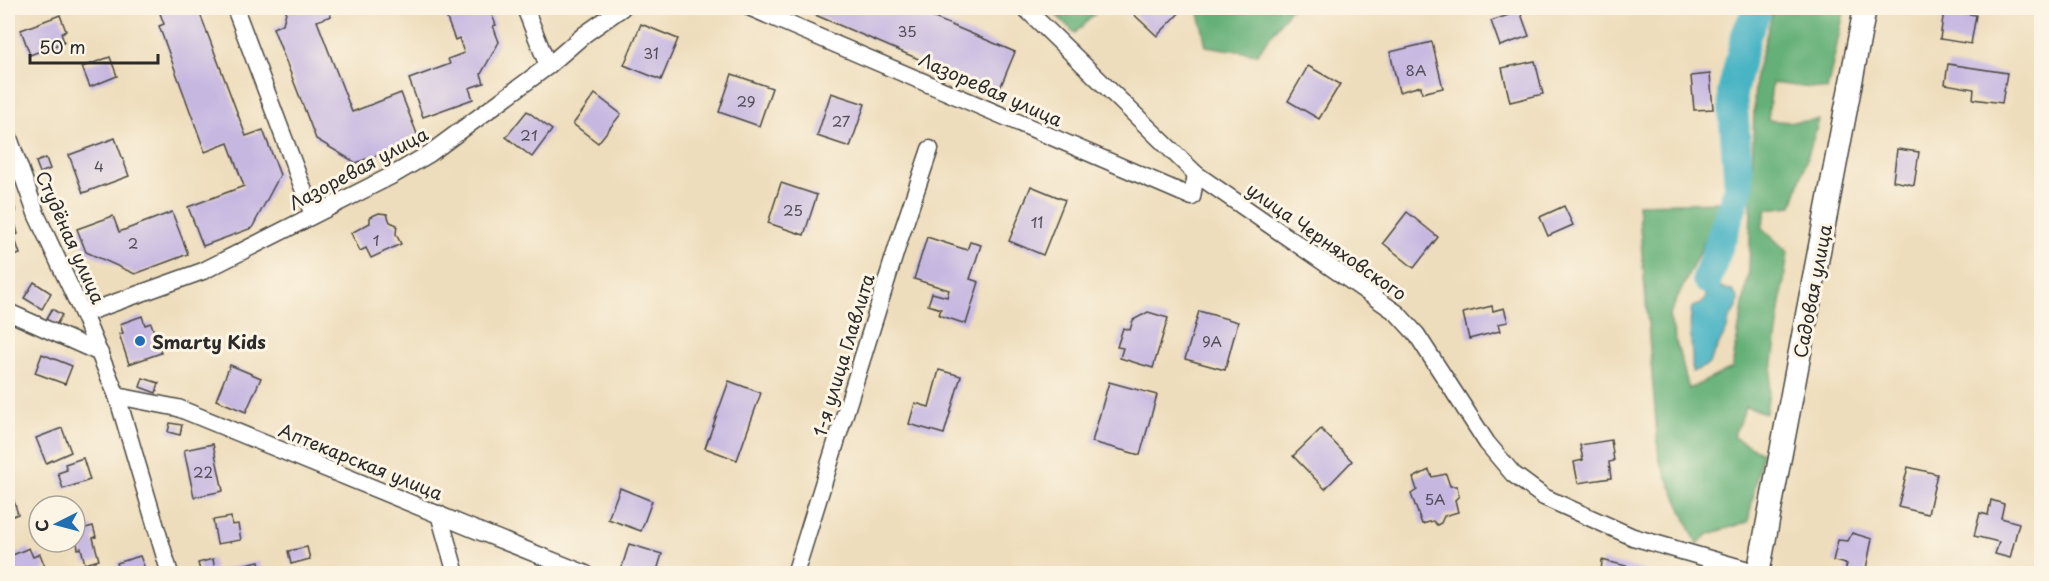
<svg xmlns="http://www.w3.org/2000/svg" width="2049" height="581" viewBox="0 0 2049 581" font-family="'Playpen Sans',sans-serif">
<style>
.forest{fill:#65b078;stroke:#486e52;stroke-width:1.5}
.water{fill:#48b4c4;stroke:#3a7078;stroke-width:1.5}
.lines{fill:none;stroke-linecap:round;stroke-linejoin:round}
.river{stroke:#48b4c4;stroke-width:30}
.building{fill:#c6b7e1}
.street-casing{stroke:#484641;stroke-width:19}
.secondary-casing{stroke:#484641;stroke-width:25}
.street{stroke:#fff;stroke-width:16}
.secondary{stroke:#fff;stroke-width:22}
.poi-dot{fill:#1f6fb2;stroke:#fcf5e5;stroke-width:2}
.labels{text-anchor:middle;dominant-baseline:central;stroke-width:6;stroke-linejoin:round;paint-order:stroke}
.number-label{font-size:15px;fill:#524e58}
.street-label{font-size:18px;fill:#2b2b2b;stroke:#fcf5e5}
.poi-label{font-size:18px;font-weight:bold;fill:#2b2b2b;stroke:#fcf5e5;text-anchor:start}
</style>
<rect width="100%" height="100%" fill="#fcf5e5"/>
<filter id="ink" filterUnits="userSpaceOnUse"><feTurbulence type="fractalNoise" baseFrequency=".0167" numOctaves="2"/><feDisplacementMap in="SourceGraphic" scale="12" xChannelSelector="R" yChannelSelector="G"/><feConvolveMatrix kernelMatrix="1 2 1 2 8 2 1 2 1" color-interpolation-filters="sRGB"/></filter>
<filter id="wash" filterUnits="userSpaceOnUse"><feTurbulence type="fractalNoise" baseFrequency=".008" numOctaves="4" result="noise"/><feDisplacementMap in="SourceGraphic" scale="24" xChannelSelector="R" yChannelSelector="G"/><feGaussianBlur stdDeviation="1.35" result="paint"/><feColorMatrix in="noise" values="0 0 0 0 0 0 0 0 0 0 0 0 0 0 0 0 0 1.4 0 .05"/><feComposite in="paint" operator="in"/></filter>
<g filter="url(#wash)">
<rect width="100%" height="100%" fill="#eeddbc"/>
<g class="forest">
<polygon points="1049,8 1101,8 1075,33"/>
<polygon points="1198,8 1291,8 1257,54 1206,46"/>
<polygon points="1774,8 1845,8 1827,90 1772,83 1768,120 1790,122 1819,120 1792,206 1767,209 1762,228 1788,252 1766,413 1746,407 1733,437 1762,453 1748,522 1709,534 1697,544 1659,459 1638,204 1723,202 1669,316 1689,389 1732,368 1749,271 1755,76"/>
</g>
<path class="water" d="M1720 274V287L1732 291 1738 298 1737 308 1729 319 1727 329 1708 365 1692 372C1694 350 1687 329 1692 307L1701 304 1706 299C1706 285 1704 276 1720 274Z"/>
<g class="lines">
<polyline class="river" points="1707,279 1739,187 1732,93 1746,35 1758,8"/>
</g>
<g id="blocks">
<g class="building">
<polygon points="158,8 189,8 191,14 199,11 246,136 263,130 280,175 252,228 203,246 188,207 244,186 228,143 205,152 159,26 164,24"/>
<polygon points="287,8 328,8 331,16 317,21 352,112 401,93 419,139 356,163 316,139 273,28 283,24"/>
<polygon points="443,8 489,8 496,25 493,26 499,42 481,74 484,83 469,88 473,99 423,117 409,79 450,64 448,59 464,53 459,38 455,40"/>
<polygon points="799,8 911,8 1015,52 998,93"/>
<polygon points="1127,8 1184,8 1157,36"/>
<polygon points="1944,10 1976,15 1971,44 1940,39"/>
<polygon points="1520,11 1529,36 1500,46 1491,21"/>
<polygon points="60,15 66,31 61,33 64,42 30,55 21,30"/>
<polygon points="641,24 678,39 661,80 624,65"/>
<polygon points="1432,42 1443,88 1422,93 1421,86 1399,92 1390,52"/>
<polygon points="110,57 117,76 90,87 82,67"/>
<polygon points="1535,61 1543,94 1510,102 1502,68"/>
<polygon points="1948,64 2007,73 2002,103 1973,99 1974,89 1945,84"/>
<polygon points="1308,66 1340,84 1319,119 1288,101"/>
<polygon points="732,74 772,88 759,126 719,112"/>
<polygon points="1710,74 1713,109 1694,110 1691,76"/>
<polygon points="831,93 865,104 850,147 817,136"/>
<polygon points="595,94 621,114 598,143 573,124"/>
<polygon points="527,111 552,130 532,157 506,137"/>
<polygon points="115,138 129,176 83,193 69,155"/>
<polygon points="1897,149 1919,152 1914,185 1893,181"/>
<polygon points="46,158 50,169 40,173 36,162"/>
<polygon points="781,183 817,195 804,235 768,223"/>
<polygon points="1031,186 1065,200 1043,255 1009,241"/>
<polygon points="12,198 16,212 8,215 8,199"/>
<polygon points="1564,206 1573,225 1548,236 1540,217"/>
<polygon points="172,212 188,254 135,274 86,252 77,229 113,216 119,232"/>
<polygon points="1407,212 1438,237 1414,268 1383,243"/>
<polygon points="379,213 387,214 390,222 397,225 396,234 401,244 371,258 366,248 360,251 351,233 370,223 370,217"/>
<polygon points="15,223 18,234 14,236 20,254 8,258 8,225"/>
<polygon points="927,237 967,250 970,242 981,245 970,279 979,282 966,324 939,315 941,309 928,305 932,293 947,297 949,290 914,279"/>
<polygon points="34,282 51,293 42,309 24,298"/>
<polygon points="1492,306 1493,311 1504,308 1508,322 1498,324 1500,331 1469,339 1463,313"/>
<polygon points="52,309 62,315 56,325 46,320"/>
<polygon points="1199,311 1238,322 1225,370 1185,359"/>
<polygon points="1148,312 1168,318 1153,368 1120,358 1123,348 1117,347 1123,328 1130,330 1133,320"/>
<polygon points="142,316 145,325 151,323 161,353 129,364 119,334 123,333 120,324"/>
<polygon points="42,354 72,366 65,384 35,373"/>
<polygon points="230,365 261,378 246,412 216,400"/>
<polygon points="939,370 961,376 944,434 909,424 915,403 929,407"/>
<polygon points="143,378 159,383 156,393 140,387"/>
<polygon points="729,381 761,393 737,460 705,448"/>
<polygon points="1109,382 1157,395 1140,455 1092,442"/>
<polygon points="170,423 182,425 180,435 168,432"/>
<polygon points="62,428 71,452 46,463 36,438"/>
<polygon points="1321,429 1352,461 1325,489 1293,456"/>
<polygon points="1611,440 1614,461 1609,462 1611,478 1578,483 1574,462 1583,460 1580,445"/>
<polygon points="213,444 223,491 194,497 184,450"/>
<polygon points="83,458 90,480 63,489 58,473 67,470 65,464"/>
<polygon points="1908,467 1937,474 1928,514 1898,507"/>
<polygon points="1429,470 1432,477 1446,474 1450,486 1457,486 1459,496 1455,500 1458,512 1444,516 1441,523 1437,525 1433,521 1422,524 1411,494 1417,490 1413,478"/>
<polygon points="8,482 18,514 8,518"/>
<polygon points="620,488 652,501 641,531 608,519"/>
<polygon points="1991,500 2004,504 2001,518 2019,523 2010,558 1995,554 1999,542 1974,536 1980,513 1988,515"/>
<polygon points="231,517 232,525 238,524 241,540 217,544 213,520"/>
<polygon points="93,526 96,537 93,538 99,560 85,564 81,548 78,549 75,531"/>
<polygon points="1852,533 1872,539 1865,574 1845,571 1847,564 1833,561 1838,540 1848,541"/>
<polygon points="629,544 662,554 656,574 632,574 621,570"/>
<polygon points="307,547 310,559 291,564 288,551"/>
<polygon points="29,548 33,557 40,554 46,569 39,572 40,574 9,574 8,557"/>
<polygon points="140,556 147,574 120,574 117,563"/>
<polygon points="213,559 215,570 201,574 198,563"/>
<polygon points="1602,560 1655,573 1655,574 1601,574"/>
<polygon points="259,561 262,574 225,574 224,569"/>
</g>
</g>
</g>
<g filter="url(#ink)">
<use href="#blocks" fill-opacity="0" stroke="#484641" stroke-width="1.5"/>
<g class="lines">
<defs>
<g id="street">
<polyline points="235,8 313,215"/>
<polyline points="525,8 548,66"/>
<polyline points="751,8 1192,197 1196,174"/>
<polyline points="1025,8 1196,174 1397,313 1417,335 1487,443 1513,474 1544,497 1633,537 1762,574"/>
<polyline points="8,135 37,216 83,314 117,396 170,574"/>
<polyline points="8,312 100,353"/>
<polyline points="83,314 203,271 393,175 429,154 548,66 585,34 622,8"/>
<polyline points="117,396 178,408 471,528 586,574"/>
<polyline points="439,514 456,574"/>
<polyline points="795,574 898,244 930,149"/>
</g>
<polyline id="secondary" points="1758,574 1865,8"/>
</defs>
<use href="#street" class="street-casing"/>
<use href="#secondary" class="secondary-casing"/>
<use href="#street" class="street"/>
<use href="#secondary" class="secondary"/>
</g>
</g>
<circle class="poi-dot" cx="140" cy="341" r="6"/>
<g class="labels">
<g class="number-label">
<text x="907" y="30">35</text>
<text x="651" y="52">31</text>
<text x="1416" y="69">8А</text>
<text x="746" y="100">29</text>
<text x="841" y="120">27</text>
<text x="529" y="134">21</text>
<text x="99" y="165">4</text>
<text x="793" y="209">25</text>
<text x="1037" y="221">11</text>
<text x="376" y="239">1</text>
<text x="133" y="242">2</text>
<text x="1212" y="340">9А</text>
<text x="203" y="471">22</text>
<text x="1435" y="498">5А</text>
</g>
<g class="street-label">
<text transform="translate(991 89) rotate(24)">Лазоревая улица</text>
<text transform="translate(358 168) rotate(-28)">Лазоревая улица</text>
<text transform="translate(71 237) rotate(66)">Студёная улица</text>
<text transform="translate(1327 241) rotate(35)">улица Черняховского</text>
<text transform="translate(1812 291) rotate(-79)">Садовая улица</text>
<text transform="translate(843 355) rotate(-73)">1-я улица Главлита</text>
<text transform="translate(361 461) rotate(22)">Аптекарская улица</text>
</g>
<g class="poi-label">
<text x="152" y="341">Smarty Kids</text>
</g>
</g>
<rect width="2049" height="581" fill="none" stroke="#fcf5e5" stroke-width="30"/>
<g transform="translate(57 524) rotate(264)"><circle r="28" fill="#fcf5e5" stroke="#a8a49b" stroke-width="1.5"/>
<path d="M0-4.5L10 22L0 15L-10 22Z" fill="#1f6fb2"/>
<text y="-9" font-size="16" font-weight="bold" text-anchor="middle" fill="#2b2b2b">С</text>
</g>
<path d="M30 54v9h128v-9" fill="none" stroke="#2b2b2b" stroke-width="3"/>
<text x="39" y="54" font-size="18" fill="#2b2b2b" stroke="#fcf5e5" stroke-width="4.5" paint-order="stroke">50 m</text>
</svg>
